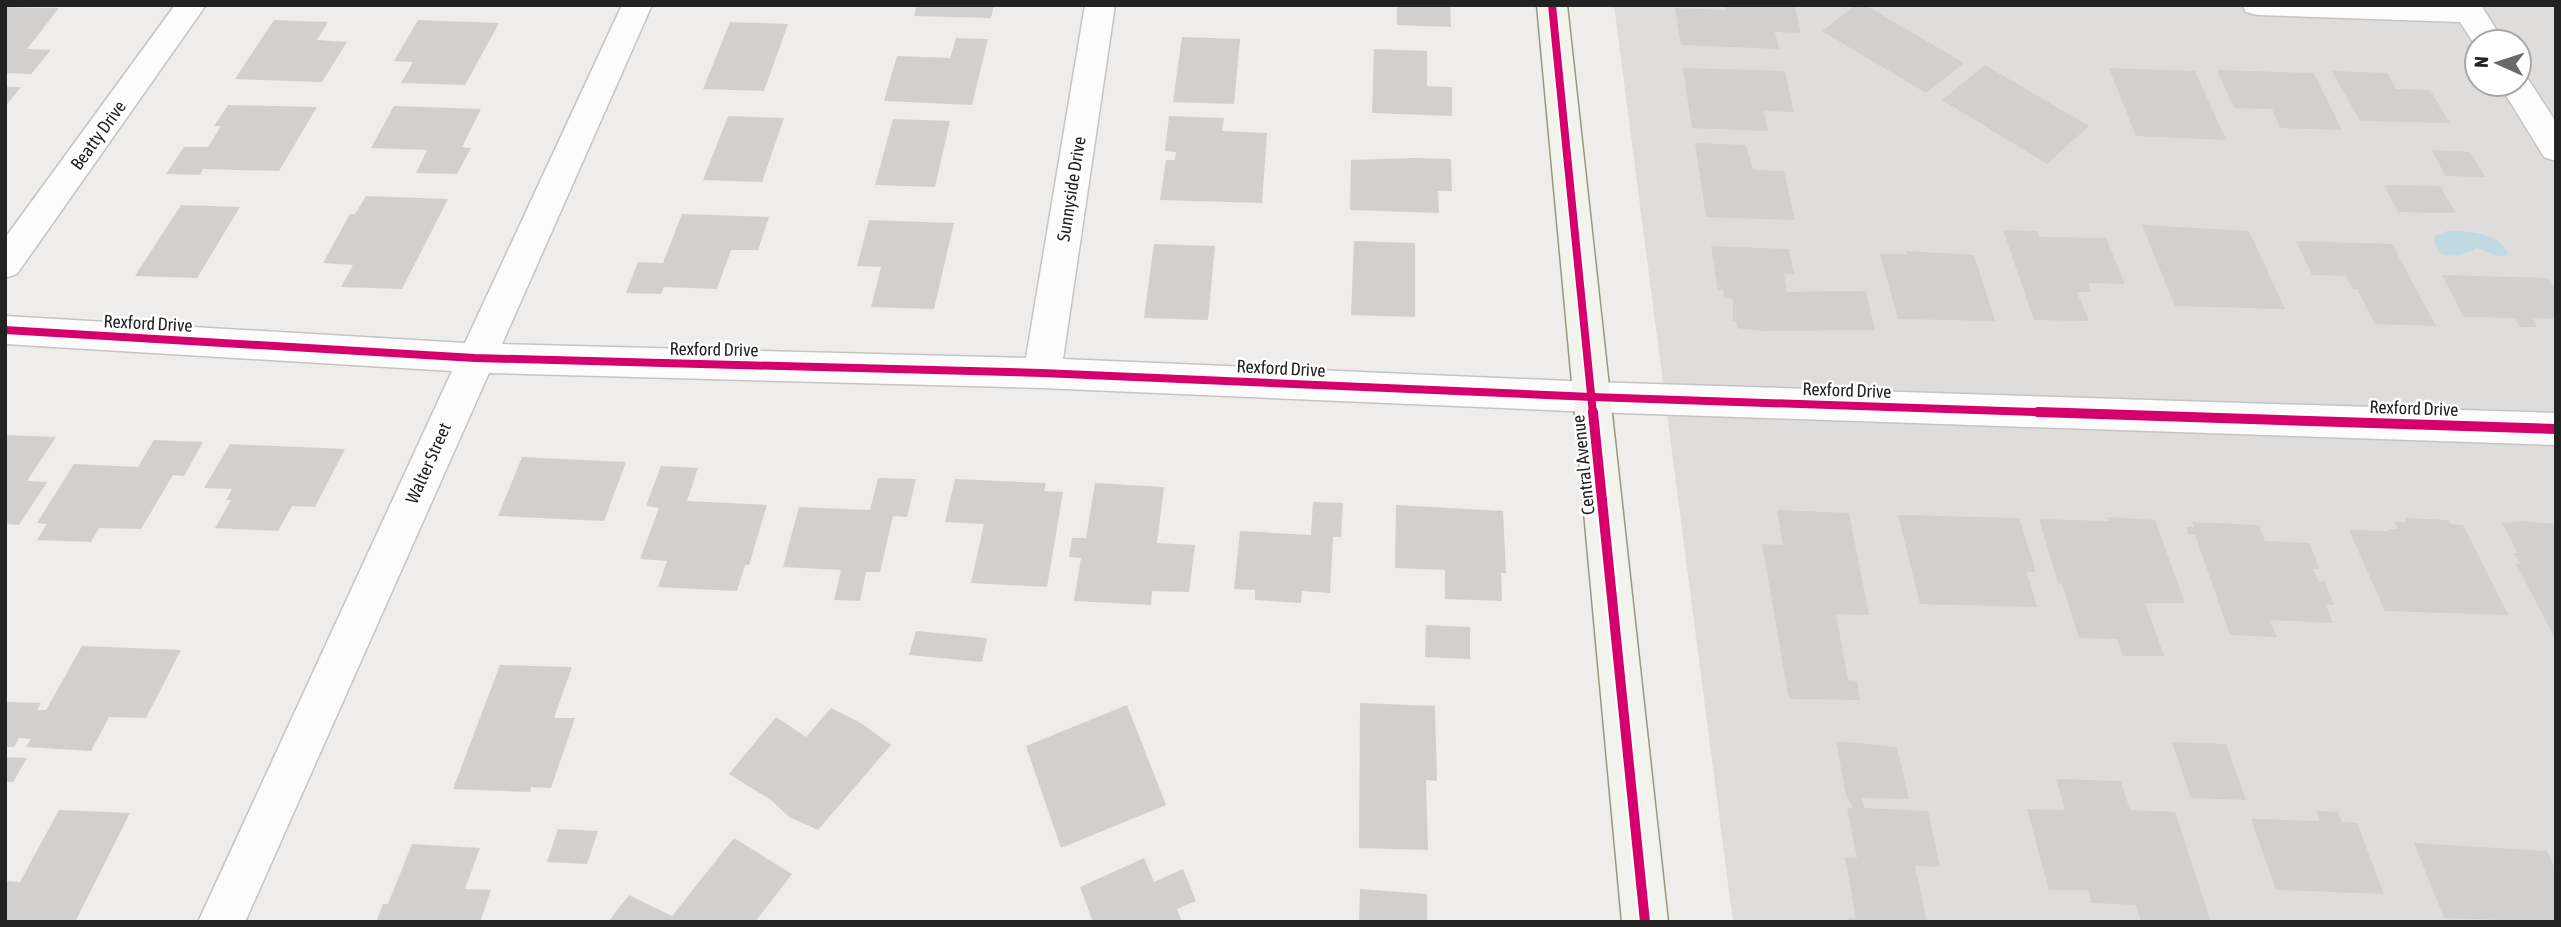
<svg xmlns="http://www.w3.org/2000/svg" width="2561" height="927" viewBox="0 0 2561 927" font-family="'Asap Condensed',sans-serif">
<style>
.residential{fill:#dfdddc;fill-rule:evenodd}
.water{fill:#c1d9e0}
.building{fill:#d2d0ce}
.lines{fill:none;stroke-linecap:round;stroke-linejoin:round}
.street-casing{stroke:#c5c4c3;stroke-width:3}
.secondary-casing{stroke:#979883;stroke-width:3}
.street{fill:#fdfcfc;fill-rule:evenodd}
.secondary{fill:#f3f3ed;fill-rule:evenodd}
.cycleway-far1-casing{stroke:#fff;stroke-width:11}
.cycleway-casing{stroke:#fff;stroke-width:14}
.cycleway-far1{stroke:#d6006c;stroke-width:8}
.cycleway{stroke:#d6006c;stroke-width:10}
.labels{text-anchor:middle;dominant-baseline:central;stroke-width:5;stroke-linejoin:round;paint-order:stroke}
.street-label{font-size:18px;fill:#222;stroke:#fff}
</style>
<rect width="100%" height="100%" fill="#efedeb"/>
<path class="residential" d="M1614 5H2556V922H1733ZM2477 42H2519V84H2477Z"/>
<path class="water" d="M2447 231C2467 231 2501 232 2508 255L2497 256 2477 248C2460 256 2435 264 2434 236Z"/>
<g class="building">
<polygon points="917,5 994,5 991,18 914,16"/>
<polygon points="1397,5 1450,5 1451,27 1397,25"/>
<polygon points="1725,5 1795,7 1801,33 1775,32 1779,49 1681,45 1675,8 1726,10"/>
<polygon points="1856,5 1865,5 1964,63 1926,93 1822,31"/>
<polygon points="5,7 59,8 27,49 51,50 31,74 5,73"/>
<polygon points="274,20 328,22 317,40 347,42 322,82 235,79"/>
<polygon points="418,20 499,23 465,85 401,83 413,62 394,61"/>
<polygon points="730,22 788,24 764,91 703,89"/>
<polygon points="1182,37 1240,39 1234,104 1173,102"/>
<polygon points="956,38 988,39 972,105 884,101 897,56 950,58"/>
<polygon points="1374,49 1427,51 1427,86 1452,87 1452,116 1372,113"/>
<polygon points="1985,65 2089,126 2047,164 1942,100"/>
<polygon points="1683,68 1785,71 1794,112 1764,111 1768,131 1692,128"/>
<polygon points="2109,68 2195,71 2226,140 2136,136"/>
<polygon points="2217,70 2314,73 2342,130 2280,128 2272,109 2234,108"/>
<polygon points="2332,71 2387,73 2396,89 2430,90 2450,123 2360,121"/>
<polygon points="5,87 21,87 5,107"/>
<polygon points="228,105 317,107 279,171 203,169 200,175 166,174 184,147 208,147 221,126 214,126"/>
<polygon points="394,106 481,109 462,147 471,148 457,174 416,173 427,150 371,148"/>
<polygon points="728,116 784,118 762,182 703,180"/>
<polygon points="1169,116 1224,118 1222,131 1267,133 1262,203 1160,200 1166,160 1175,160 1176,152 1165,151"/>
<polygon points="893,119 950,121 935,187 875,185"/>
<polygon points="1695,143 1746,145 1753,170 1784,171 1795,220 1706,217"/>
<polygon points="2431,150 2470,152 2485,177 2446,176"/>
<polygon points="1414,158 1451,159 1452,191 1438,191 1439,213 1350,210 1351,160"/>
<polygon points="2384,185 2440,186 2456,213 2398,212"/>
<polygon points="366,196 448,199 402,289 341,287 353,265 323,263 350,214 355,214"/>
<polygon points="181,205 240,207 197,278 135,276"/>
<polygon points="682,214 769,217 758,250 731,250 717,289 664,287 661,294 626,293 638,262 663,263"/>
<polygon points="869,220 954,223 934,309 871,307 881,267 857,266"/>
<polygon points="2142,225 2249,231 2285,309 2175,306"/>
<polygon points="2003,230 2037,231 2039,237 2106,238 2125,284 2088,283 2091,292 2077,292 2089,321 2034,320"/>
<polygon points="1354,241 1415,243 1415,317 1351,315"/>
<polygon points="2296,241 2392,244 2436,326 2375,324 2357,289 2353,289 2346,276 2312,275"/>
<polygon points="1154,244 1215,246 1208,320 1144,318"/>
<polygon points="1711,246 1789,249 1794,274 1784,274 1787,292 1866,291 1875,330 1762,331 1737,328 1736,321 1733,321 1733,299 1724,298 1723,291 1718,291"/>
<polygon points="1906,251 1974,255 1995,321 1898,319 1880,254 1907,254"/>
<polygon points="2442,275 2548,278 2556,291 2556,319 2532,318 2537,327 2520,327 2515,318 2464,317"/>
<polygon points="5,435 56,437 27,481 47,482 19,525 5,524"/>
<polygon points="154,440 203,442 184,476 173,475 141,529 99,528 91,542 37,540 47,524 37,523 74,464 138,467"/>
<polygon points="230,444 345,449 315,507 292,506 278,531 215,528 231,500 226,500 232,489 204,488"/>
<polygon points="522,457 626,462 604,521 498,516"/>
<polygon points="661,466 698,468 687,501 767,505 749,565 745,565 737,591 658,587 667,561 640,559 659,508 646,506"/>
<polygon points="878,478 916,479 907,517 893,516 880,572 866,572 860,601 834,600 841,570 783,567 799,507 870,510"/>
<polygon points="955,479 1046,483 1044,491 1063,492 1047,587 971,583 984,524 945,522"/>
<polygon points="1095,483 1164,487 1157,543 1195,545 1189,592 1152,591 1151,605 1074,601 1081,558 1069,557 1072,538 1086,538"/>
<polygon points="1313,502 1343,503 1341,537 1333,537 1330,593 1302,591 1301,603 1255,600 1255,590 1234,589 1240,531 1311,535"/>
<polygon points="1396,505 1503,511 1506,573 1501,573 1502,601 1445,599 1445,570 1395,568"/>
<polygon points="1777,510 1849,513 1869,615 1836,614 1848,680 1857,681 1860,700 1789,699 1762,544 1783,545"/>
<polygon points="1898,515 2019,518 2036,572 2027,572 2037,607 1920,604"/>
<polygon points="2107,517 2155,520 2185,603 2145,603 2164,656 2123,656 2117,639 2079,638 2062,584 2058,583 2039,519 2109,521"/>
<polygon points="2405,518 2448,520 2450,524 2463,525 2508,615 2385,611 2349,530 2389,531 2388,529 2398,529 2394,522 2407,522"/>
<polygon points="2522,521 2556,524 2556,640 2516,564 2520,564 2514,553 2518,553 2502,523"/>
<polygon points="2192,522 2259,525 2265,541 2309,543 2320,569 2313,569 2318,581 2324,581 2334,605 2326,605 2333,623 2270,620 2277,637 2230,635 2195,535 2189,535 2186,527 2194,527"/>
<polygon points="1426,625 1470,627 1470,659 1425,657"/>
<polygon points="916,631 987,638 982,662 909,655"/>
<polygon points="82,646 181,650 146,718 109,717 91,751 26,747 31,739 19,738 14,747 5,747 5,702 41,703 37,710 46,710"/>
<polygon points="500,665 572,667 554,718 575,718 551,788 531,787 530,792 453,789"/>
<polygon points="1360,703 1435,706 1437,781 1426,780 1428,850 1359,848"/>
<polygon points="1127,705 1166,805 1061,848 1026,746"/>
<polygon points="831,708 861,723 891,745 818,830 789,817 771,800 729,774 776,717 806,737"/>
<polygon points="1836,741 1897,747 1909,799 1862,798 1864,808 1928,811 1940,867 1915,866 1927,922 1848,922 1848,918 1856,918 1845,857 1857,858 1847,809 1853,807 1846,796"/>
<polygon points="2172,742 2226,744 2246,800 2191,798"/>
<polygon points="5,757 27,758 13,782 5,782"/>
<polygon points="2056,779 2121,781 2130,810 2175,812 2211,922 2141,922 2136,905 2091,903 2088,890 2049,890 2027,809 2065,810"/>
<polygon points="59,810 130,813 75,922 5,922 5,881 20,882"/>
<polygon points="2316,811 2338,812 2342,822 2357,823 2384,894 2276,890 2251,819 2320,821"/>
<polygon points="558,829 598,831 587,864 547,862"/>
<polygon points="734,838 792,874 755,922 608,922 629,895 672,916"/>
<polygon points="2414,843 2547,851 2556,871 2556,922 2444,918"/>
<polygon points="412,844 480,848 465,889 491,890 480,922 376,922 383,904 388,904"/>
<polygon points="1144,858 1154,882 1183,869 1196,901 1177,909 1182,922 1093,922 1080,887"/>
<polygon points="1360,889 1427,894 1427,922 1359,922"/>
</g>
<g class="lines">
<defs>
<g id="street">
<polygon points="175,5 206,5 17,274 5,278 5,238"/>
<polygon points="622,5 652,5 502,344 1026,358 1085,5 1115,5 1063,359 1592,382 2556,413 2556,445 1592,412 1042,388 489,373 245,922 198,922 452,371 5,344 5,316 465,343"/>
<polygon points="2242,5 2481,5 2504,42 2477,42 2477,48 2460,22 2257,15 2246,12"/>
<polygon points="2519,74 2526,76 2556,122 2556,161 2544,157 2499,84 2519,84"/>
</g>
<polygon id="secondary" points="1537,5 1567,5 1668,922 1622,922"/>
</defs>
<use href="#street" class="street-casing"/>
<use href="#secondary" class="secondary-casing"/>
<use href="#street" class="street"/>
<use href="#secondary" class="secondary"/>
<defs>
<g id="cycleway-far1">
<polyline points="1552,5 1593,414"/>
<polyline points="5,330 475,358 1042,373 1592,397 2090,414"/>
</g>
<g id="cycleway">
<polyline points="1593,412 1645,922"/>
<polyline points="2038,412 2556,429"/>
</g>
</defs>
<use href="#cycleway-far1" class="cycleway-far1-casing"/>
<use href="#cycleway" class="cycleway-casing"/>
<use href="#cycleway-far1" class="cycleway-far1"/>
<use href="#cycleway" class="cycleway"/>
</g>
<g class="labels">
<g class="street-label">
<text transform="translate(98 135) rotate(-54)">Beatty Drive</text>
<text transform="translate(1071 189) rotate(-81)">Sunnyside Drive</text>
<text transform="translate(148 323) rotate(3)">Rexford Drive</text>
<text transform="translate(714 349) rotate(1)">Rexford Drive</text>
<text transform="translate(1281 368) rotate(3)">Rexford Drive</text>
<text transform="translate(1847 390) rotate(2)">Rexford Drive</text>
<text transform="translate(2414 408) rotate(2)">Rexford Drive</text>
<text transform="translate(428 463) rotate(-66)">Walter Street</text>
<text transform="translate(1583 465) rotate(-96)">Central Avenue</text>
</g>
</g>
<rect width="2561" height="927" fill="none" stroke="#222222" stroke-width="14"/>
<g transform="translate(2498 63) rotate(273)"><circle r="33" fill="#ffffff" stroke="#a7a7a7" stroke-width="2"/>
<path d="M0-5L12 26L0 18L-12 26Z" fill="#6a6968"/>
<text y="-10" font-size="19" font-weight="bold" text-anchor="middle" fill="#222222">N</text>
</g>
</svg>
